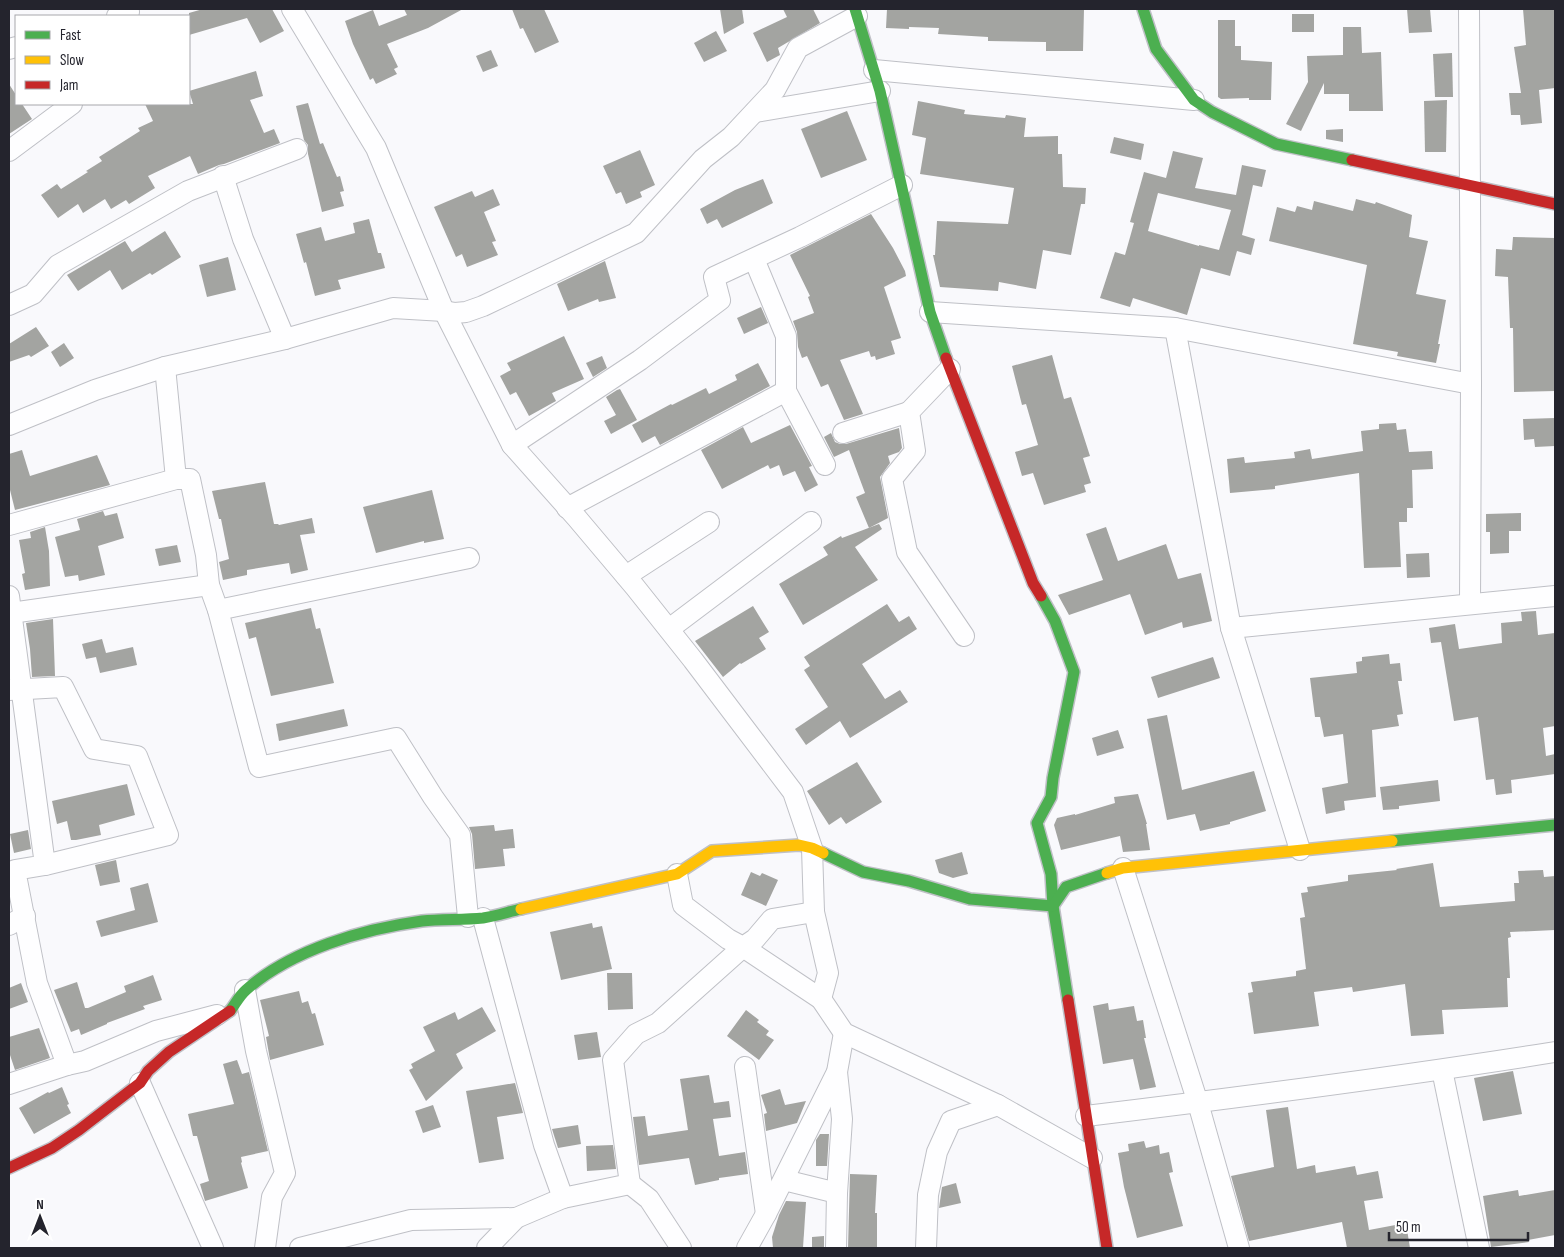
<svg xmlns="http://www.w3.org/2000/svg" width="1564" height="1257" viewBox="0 0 1564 1257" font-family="'Sofia Sans Condensed',sans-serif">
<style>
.building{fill:#a3a4a1;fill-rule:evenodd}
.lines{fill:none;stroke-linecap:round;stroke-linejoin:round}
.street-casing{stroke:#bfc0c6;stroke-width:22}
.fast-casing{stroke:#bfc0c6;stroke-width:14}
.slow-casing{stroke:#bfc0c6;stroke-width:14}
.jam-casing{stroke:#bfc0c6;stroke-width:14}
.street{stroke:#fefeff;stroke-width:20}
.fast{stroke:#4caf50;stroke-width:11}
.slow{stroke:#ffc107;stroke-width:11}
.jam{stroke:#c62828;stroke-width:11}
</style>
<rect width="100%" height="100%" fill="#f9f9fc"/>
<g class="building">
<polygon points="203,9 272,9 284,31 260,43 247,18 189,35 189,13"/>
<polygon points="404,9 463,9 428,28 387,44 398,67 394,69 397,74 376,84 373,78 370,80 353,44 345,21 373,10 379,26 407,15"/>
<polygon points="512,9 544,9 559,42 535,53 523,28 520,29"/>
<polygon points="720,9 742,9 744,23 724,34"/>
<polygon points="783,9 813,9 820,23 778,48 780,55 767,62 753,33 787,17"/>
<polygon points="887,9 1084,9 1083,51 1046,51 1046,42 988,41 988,37 938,34 939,28 909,27 909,29 886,28"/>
<polygon points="1407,9 1430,9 1432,32 1409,33"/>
<polygon points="1523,9 1555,9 1555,88 1539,90 1542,123 1521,125 1520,115 1511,115 1509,93 1521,93 1514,47 1526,45"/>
<rect x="1292" y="14" width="22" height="18"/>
<polygon points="1218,20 1235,20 1235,46 1241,46 1241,60 1272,62 1271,100 1249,100 1249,98 1221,99 1218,97"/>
<polygon points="1343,27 1361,27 1362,53 1381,52 1383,111 1349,111 1349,94 1324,94 1324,83 1301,131 1286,124 1308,82 1307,56 1343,55"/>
<polygon points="716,31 727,51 704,62 694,43"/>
<polygon points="491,50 498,66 483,72 476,56"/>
<polygon points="1452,53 1453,97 1435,97 1433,54"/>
<polygon points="256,71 263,96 250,100 264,133 274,129 280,143 224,164 219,165 198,174 190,156 148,176 155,188 129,204 126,200 111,209 105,199 83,213 78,204 58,218 41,195 57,184 61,189 88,172 86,171 102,161 99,157 140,131 138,128 153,121 145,104 193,104 189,91"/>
<polygon points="9,84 16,95 16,104 22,104 32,119 9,134"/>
<polygon points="1447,100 1446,152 1425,152 1424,101"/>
<polygon points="918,101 965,110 964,114 1005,118 1006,115 1026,118 1024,137 1058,136 1058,154 1062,154 1063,187 1086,188 1085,204 1081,204 1071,255 1043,250 1036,289 999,282 998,291 940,287 933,255 935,255 937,221 1008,224 1014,188 920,174 926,138 912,135"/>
<polygon points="308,103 320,144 323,143 337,177 340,176 344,191 340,192 344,206 322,212 308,154 308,145 304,140 296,106"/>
<polygon points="847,111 867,160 821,178 801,129"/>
<polygon points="1343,129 1343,142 1326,139 1326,130"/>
<polygon points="1114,137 1144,144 1141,160 1110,153"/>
<polygon points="640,150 655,185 640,192 642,197 626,204 621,192 616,194 603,166"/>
<path d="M1173 151 1203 158 1195 188 1236 195 1242 165 1266 170 1262 187 1253 185 1242 235 1255 239 1251 255 1237 251 1230 276 1201 268 1187 315 1133 298 1130 307 1100 298 1115 252 1125 255 1134 223 1130 222 1144 172 1166 178ZM1158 193 1231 210 1219 250 1199 245V246L1148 231Z"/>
<polygon points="763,179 773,203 722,228 717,219 707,224 700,209 735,190"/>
<polygon points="493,189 500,205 484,212 496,241 492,242 498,255 467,267 462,254 456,257 434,207 472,191 475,197"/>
<polygon points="1356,199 1375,204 1376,202 1412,215 1409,237 1428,241 1416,294 1446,300 1438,344 1440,344 1436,363 1397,356 1398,352 1353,344 1367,265 1269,241 1277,207 1295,212 1297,206 1312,210 1314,201 1353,211"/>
<polygon points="871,214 893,248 905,271 906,276 884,287 901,338 891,341 895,354 876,360 875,356 871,357 869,351 840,360 863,414 844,420 828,384 821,387 807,356 802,358 798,347 797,332 793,321 814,313 808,297 810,296 790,255"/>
<polygon points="369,219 378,253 381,253 385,268 338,280 341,289 315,296 306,262 304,263 296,234 321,227 325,241 355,233 353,223"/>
<polygon points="165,231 181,257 152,275 150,273 122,290 110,270 78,291 67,275 125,241 132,252"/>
<polygon points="1513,237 1555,238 1555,391 1514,392 1513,328 1510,328 1508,277 1495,276 1496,249 1512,250"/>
<polygon points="228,257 236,290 207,297 199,265"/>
<polygon points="605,261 616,298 599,302 598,299 568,311 557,284"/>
<polygon points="761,307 768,323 744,334 737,318"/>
<polygon points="36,327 49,346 31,357 29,355 9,362 9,344"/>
<polygon points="564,336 584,379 552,393 556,401 529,416 516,392 510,395 500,376 511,370 507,363"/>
<polygon points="64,343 74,358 60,367 51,352"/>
<polygon points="1052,355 1064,399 1071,397 1090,456 1083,458 1091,483 1084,485 1086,492 1044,505 1033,473 1022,476 1015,452 1038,445 1026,404 1022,405 1012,366"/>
<polygon points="602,356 607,368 593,377 586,363"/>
<polygon points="758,363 770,386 660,445 655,436 642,443 632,425 671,404 672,405 706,388 709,394 737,380 735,375"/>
<polygon points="620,389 637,420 611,434 604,421 616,415 606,397 617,390"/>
<polygon points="1555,418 1555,446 1535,447 1534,439 1524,440 1523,419"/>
<polygon points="1396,423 1397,430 1406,429 1409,452 1432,451 1433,469 1412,470 1413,508 1407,508 1407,522 1399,522 1401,567 1364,568 1359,473 1275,486 1275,489 1230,493 1227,459 1244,457 1245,463 1295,458 1294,452 1310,449 1312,459 1363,451 1361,431 1379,429 1379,424"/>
<polygon points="790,425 812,466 809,467 818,485 805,492 795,471 783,476 779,465 770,469 768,465 722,489 701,450 743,427 751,443"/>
<polygon points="899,428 902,448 899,452 888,456 890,463 880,477 888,518 869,528 856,497 865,493 849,450 834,457 824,437 831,433 835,442 840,444 846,444"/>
<polygon points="22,450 30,476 97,455 110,485 15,510 9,486 9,454"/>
<polygon points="265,482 274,524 278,524 279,525 312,518 315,533 300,535 308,570 291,574 289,563 247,570 247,575 223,580 219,562 229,559 221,519 219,519 212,491"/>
<polygon points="432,490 444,539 424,543 424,541 376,553 363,507"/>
<polygon points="103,511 105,516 117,513 124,538 98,546 105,575 79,581 78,575 65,577 55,537 80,530 77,519"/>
<polygon points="1521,513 1521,531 1509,531 1509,553 1490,554 1490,532 1486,532 1486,514"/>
<polygon points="879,524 882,529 855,547 878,580 803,625 779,584 828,555 823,547 841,536 842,538"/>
<polygon points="45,527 49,551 50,586 25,590 22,574 25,573 19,540 31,538 30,532"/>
<polygon points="1106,527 1118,561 1166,544 1178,579 1201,573 1212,621 1183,628 1182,622 1145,635 1130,594 1069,615 1058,595 1103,580 1086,534"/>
<polygon points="177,545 181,562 159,566 155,549"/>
<polygon points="1429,553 1430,577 1407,578 1406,554"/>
<polygon points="887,604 899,622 909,616 917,629 862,664 885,699 900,690 908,702 850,738 840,721 806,745 795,729 828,707 804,670 810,666 804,657"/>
<polygon points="753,606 769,632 759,638 766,649 741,664 740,663 723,677 695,641"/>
<polygon points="311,608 316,629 320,628 334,683 271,696 256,637 249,639 245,623"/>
<polygon points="1536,611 1538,635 1555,633 1555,726 1543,728 1546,756 1555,754 1555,774 1511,780 1512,793 1496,795 1494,779 1486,780 1478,717 1454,721 1441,642 1431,643 1429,628 1455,624 1459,649 1502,643 1501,623 1522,621 1521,612"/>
<polygon points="53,619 55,676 32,677 30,649 26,623"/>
<polygon points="102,639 106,653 133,647 137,665 100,673 96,657 86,659 82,644"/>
<polygon points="1389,654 1390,664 1400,663 1402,681 1398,681 1403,714 1397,715 1399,726 1372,730 1376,797 1344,801 1345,810 1326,814 1322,788 1348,783 1343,734 1324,737 1320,717 1315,717 1310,678 1357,673 1356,662 1362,661 1362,657"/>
<polygon points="1213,657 1220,678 1158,698 1151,677"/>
<polygon points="344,709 348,726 279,741 276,724"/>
<polygon points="1167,715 1182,790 1254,771 1266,811 1230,822 1230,824 1200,831 1195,814 1167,820 1147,719"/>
<polygon points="1118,730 1124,748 1097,756 1092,738"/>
<polygon points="857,762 882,802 846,824 841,817 829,825 807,791"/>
<polygon points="1438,780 1440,801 1399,806 1399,809 1383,810 1380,787"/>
<polygon points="127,784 135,815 99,825 101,835 76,840 71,840 67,821 57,824 52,801"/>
<polygon points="1138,794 1147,824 1146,824 1150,850 1123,852 1120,836 1061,850 1054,825 1057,818 1075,814 1075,815 1115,803 1114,797"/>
<polygon points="494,825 495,831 513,829 515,848 503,849 505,866 475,869 472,834 469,827"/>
<polygon points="28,830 31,849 14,853 10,834"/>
<polygon points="962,852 968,874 953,878 939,873 935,860"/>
<polygon points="116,860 120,882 100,886 95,865"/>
<polygon points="1433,863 1440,907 1515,901 1514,883 1519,883 1518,871 1543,870 1544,877 1555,876 1555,930 1510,932 1511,937 1508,938 1510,978 1507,978 1508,1007 1442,1010 1444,1034 1411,1036 1405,984 1353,992 1352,987 1314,992 1319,1026 1254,1034 1248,993 1253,992 1251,982 1296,976 1296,971 1306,969 1300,918 1305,917 1301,893 1308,892 1307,887 1348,881 1348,875 1397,870 1396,869"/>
<polygon points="751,872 760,876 762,873 778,880 766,906 741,895"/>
<polygon points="148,883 158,922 101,937 96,921 135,910 130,888"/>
<polygon points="592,923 593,928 602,926 612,969 561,980 550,932"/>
<polygon points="607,973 632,973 633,1009 608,1010"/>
<polygon points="153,975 162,1000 143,1006 145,1009 107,1023 107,1024 81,1035 79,1029 71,1032 54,990 77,982 85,1008 88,1008 126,992 124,986"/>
<polygon points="21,983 28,1002 9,1009 9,988"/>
<polygon points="299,991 302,1003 308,1001 312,1014 315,1013 324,1045 270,1060 266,1037 269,1036 260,1000"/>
<polygon points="1108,1003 1109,1010 1134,1006 1137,1021 1143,1020 1146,1038 1144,1038 1156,1087 1140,1090 1133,1059 1103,1064 1093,1006"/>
<polygon points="482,1007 496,1031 456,1054 463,1068 426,1101 409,1070 413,1068 411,1064 435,1051 423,1027 455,1012 458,1020"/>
<polygon points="746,1010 759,1020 757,1022 769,1031 766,1035 774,1040 759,1060 727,1036"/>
<polygon points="39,1028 50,1058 15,1070 9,1052 9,1037"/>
<polygon points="597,1032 601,1057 578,1060 574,1035"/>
<polygon points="237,1060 242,1074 249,1072 268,1151 241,1157 242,1162 241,1163 248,1188 205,1201 200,1184 209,1181 197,1136 193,1136 188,1114 234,1104 223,1064"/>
<polygon points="1513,1071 1522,1114 1483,1121 1474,1078"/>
<polygon points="709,1075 714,1103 729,1101 731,1117 713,1119 719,1156 745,1152 748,1174 719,1178 719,1180 695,1185 689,1158 639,1165 633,1117 645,1116 648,1136 688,1130 680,1079"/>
<polygon points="515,1083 523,1113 497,1117 504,1159 479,1163 466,1091"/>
<polygon points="62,1087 69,1104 67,1105 71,1113 34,1134 19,1108 48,1092 49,1093"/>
<polygon points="780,1089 785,1105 806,1101 797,1123 766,1131 764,1114 767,1113 761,1095"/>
<polygon points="433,1105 441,1127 423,1133 415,1111"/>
<polygon points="1288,1107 1297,1169 1315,1165 1316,1173 1355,1166 1357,1175 1378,1171 1383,1198 1364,1201 1369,1230 1406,1223 1410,1248 1347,1248 1342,1222 1249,1241 1231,1176 1274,1167 1266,1110"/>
<polygon points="578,1125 581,1144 558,1148 552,1129"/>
<polygon points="820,1134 829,1134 827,1166 816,1166 816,1140"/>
<polygon points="1144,1141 1146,1148 1159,1145 1160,1154 1169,1152 1173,1172 1169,1173 1183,1226 1137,1238 1124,1187 1118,1153 1129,1151 1128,1144"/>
<polygon points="613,1145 616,1169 587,1171 586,1146"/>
<polygon points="850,1174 877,1175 875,1213 877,1213 877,1248 848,1248"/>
<polygon points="956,1183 961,1203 939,1208 942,1187"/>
<polygon points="1518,1190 1519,1196 1555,1190 1555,1235 1528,1240 1529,1242 1491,1247 1483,1196"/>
<polygon points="786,1201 806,1202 803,1248 773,1248 772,1237 779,1215"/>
<polygon points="824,1236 824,1248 812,1248 812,1237"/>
</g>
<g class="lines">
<defs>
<g id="street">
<polyline points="292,9 376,148 444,311 512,445 576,517 635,587 693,660 793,792 812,848 814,912 828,973 821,999"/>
<polyline points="1469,9 1471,384 1470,604"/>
<polyline points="117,16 129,12"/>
<polyline points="9,49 16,47"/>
<polyline points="874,70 1194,100"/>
<polyline points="755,112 880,91"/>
<polyline points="9,151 72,104"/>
<polyline points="223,176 243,239 285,339"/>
<polyline points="754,259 786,336 786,391"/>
<polyline points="9,305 33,294 58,265 188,191 297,149"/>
<polyline points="930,312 1175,328 1471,384"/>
<polyline points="1175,328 1231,628 1300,850"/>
<polyline points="950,369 909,412 915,451 892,479 907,552 964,636"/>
<polyline points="9,425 95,390 165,367 285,339 393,308 444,311 455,313 466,312 483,306 636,233 703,159 731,137 775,90 798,48 857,16"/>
<polyline points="843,433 909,412"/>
<polyline points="512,445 640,360 720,300 714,277 800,237 902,185"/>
<polyline points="176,479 190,479 206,555 209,585 218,610 259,767 396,738 433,797 460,835 468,917"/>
<polyline points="567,508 786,391 825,465"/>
<polyline points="9,525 176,479 165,367"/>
<polyline points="626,576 709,522"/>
<polyline points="9,596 45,865 15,870 37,983 67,1065"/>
<polyline points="218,610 469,558"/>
<polyline points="11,613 209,585"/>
<polyline points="1231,628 1555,596"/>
<polyline points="669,629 811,522"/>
<polyline points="9,690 63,687 94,749 137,756 168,835 45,865"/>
<polyline points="1123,868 1198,1103 1239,1248"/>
<polyline points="677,874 683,905 728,939 743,947 755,939 772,919 814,912"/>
<polyline points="483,918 544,1145 563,1198 630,1184 613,1060 636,1034 658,1023 743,947 821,999 844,1033 998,1105 1092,1158"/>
<polyline points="9,925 25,916"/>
<polyline points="245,990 256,1051 285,1173 272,1197 265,1248"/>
<polyline points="745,1067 766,1214"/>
<polyline points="1442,1070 1479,1248"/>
<polyline points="140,1083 213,1248"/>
<polyline points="9,1084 67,1065 85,1061 156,1031 217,1015"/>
<path d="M1086 1116C1243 1097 1399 1077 1555 1052"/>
<polyline points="784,1180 837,1193 842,1119 837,1072"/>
<polyline points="630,1184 649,1199 681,1248"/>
<polyline points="300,1248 411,1220 516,1218"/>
<polyline points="487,1248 516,1218 563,1198"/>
<polyline points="747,1248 766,1214 837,1072 844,1033"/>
<polyline points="836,1248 837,1193"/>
<polyline points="926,1248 928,1195 937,1152 951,1121 998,1105"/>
</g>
<g id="fast">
<polyline points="855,9 880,91 930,312 946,358"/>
<polyline points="1143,9 1156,49 1194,100 1212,112 1276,144 1352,160"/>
<polyline points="1041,596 1055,621 1074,672 1053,778 1051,797 1037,823 1051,874 1053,906 1068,1000"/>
<polyline points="1392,841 1555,825"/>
<polyline points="823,853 863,872 909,881 970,899 1053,906 1066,887 1107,873"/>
<path d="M230 1011C235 1005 239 996 246 990 291 950 363 929 422 921 442 919 463 920 483 918 496 916 508 912 521 909"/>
</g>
<g id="slow">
<polyline points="1107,873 1123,868 1392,841"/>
<polyline points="521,909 677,874 712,851 799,845 812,848 823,853"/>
</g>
<g id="jam">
<polyline points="1352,160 1555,204"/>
<polyline points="946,358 1033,583 1041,596"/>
<polyline points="1068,1000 1107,1248"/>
<polyline points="9,1168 52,1148 79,1130 140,1083 148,1071 169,1052 230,1011"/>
</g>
</defs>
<use href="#street" class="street-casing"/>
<use href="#fast" class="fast-casing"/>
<use href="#slow" class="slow-casing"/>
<use href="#jam" class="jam-casing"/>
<use href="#street" class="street"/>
<use href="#fast" class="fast"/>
<use href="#slow" class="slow"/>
<use href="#jam" class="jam"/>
</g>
<rect width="1564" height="1257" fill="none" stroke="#24242d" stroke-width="20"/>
<rect x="15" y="15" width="175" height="90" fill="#ffffff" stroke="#a7a7ab"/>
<rect x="25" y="31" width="25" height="8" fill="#4caf50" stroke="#a7a7ab"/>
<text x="60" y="40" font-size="15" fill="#24242d">Fast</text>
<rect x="25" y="56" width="25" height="8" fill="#ffc107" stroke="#a7a7ab"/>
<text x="60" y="65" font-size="15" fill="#24242d">Slow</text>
<rect x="25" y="81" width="25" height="8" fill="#c62828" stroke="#a7a7ab"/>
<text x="60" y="90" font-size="15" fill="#24242d">Jam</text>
<g transform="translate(40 1217)" stroke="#ffffff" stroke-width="4" paint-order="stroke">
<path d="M0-4L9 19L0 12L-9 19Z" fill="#24242d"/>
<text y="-8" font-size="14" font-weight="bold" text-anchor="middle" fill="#24242d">N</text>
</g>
<path d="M1389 1232v8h139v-8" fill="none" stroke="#24242d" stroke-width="2.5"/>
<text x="1396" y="1232" font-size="15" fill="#24242d" stroke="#ffffff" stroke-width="4" paint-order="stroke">50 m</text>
</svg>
